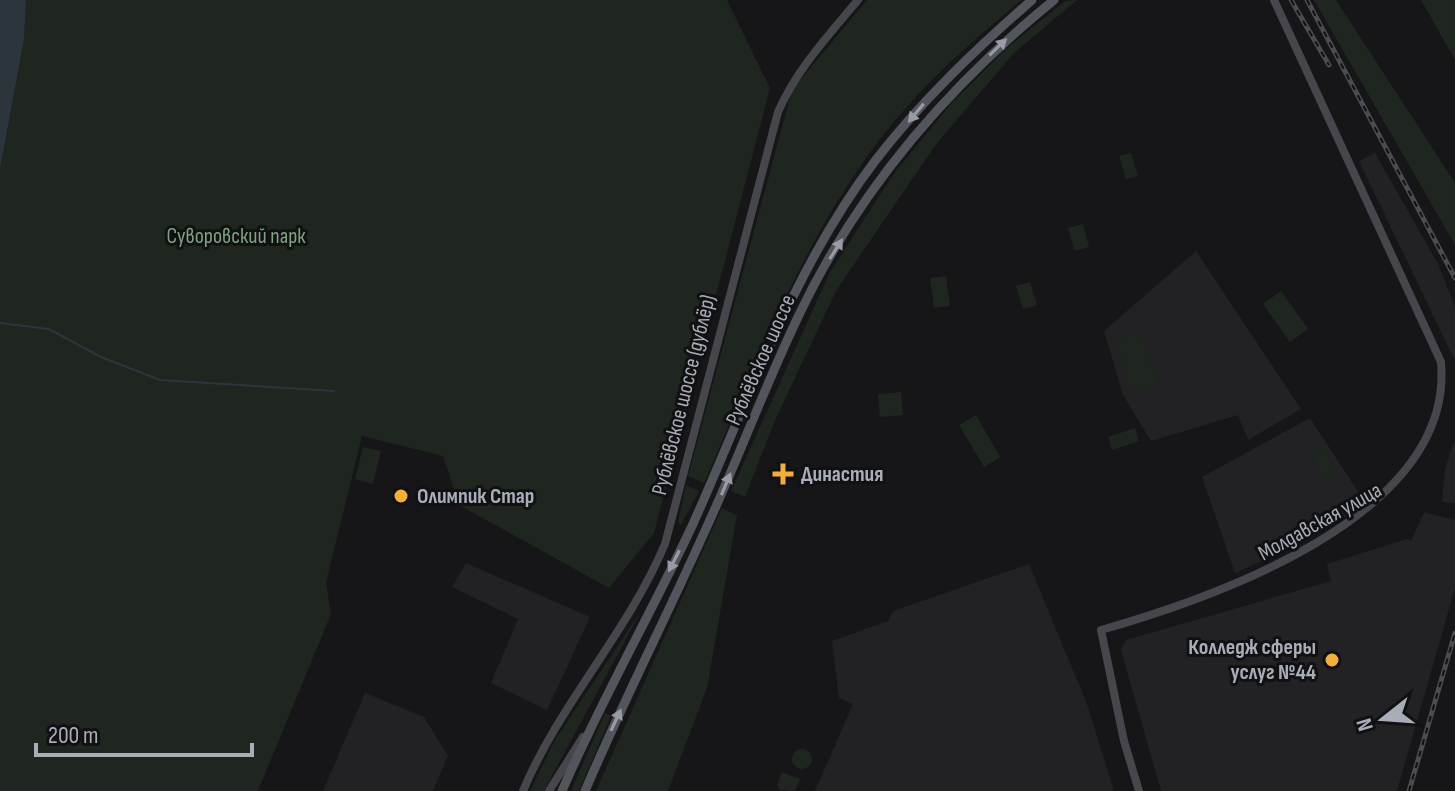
<svg xmlns="http://www.w3.org/2000/svg" width="1455" height="791" viewBox="0 0 1455 791" font-family="'Sofia Sans Condensed',sans-serif">
<style>
.built{fill:#222225}
.green{fill:#1e261f}
.water{fill:#2c353c}
.lines{fill:none;stroke-linecap:round;stroke-linejoin:round}
.stream{stroke:#2c353c;stroke-width:2}
.secondary{stroke:#45474d;stroke-width:8}
.primary{stroke:#53555c;stroke-width:9}
.rail-casing{stroke:#4a4c52;stroke-width:5}
.rail{stroke:#111113;stroke-width:2;stroke-dasharray:6;stroke-linecap:butt}
.oneway{fill:#979ba6}
.poi-dot{fill:#f2b134;stroke:#111113;stroke-width:3}
.labels{text-anchor:middle;dominant-baseline:central;stroke-width:6;stroke-linejoin:round;paint-order:stroke}
.park-label{font-size:22px;fill:#7fa381;stroke:#111113}
.street-label{font-size:22px;fill:#a8adb8;stroke:#111113}
.poi-label{font-size:22px;font-weight:bold;fill:#a8adb8;stroke:#111113;text-anchor:start}
</style>
<rect width="100%" height="100%" fill="#161618"/>
<g class="built">
<polygon points="1375,153 1438,264 1455,306 1455,361 1359,161"/>
<polygon points="1196,251 1301,409 1248,440 1238,415 1151,441 1123,395 1104,331"/>
<polygon points="1310,418 1366,504 1296,546 1235,573 1202,477"/>
<polygon points="1455,438 1455,503 1442,502 1445,469"/>
<polygon points="1424,512 1455,520 1455,588 1397,791 1161,791 1121,650 1126,640 1331,581 1327,564 1407,539 1411,541"/>
<polygon points="466,563 590,617 547,710 491,683 518,619 452,587"/>
<polygon points="1029,564 1087,704 1114,791 815,791 853,704 839,698 832,641 888,621 893,611"/>
<polygon points="365,693 424,717 448,756 433,791 323,791"/>
</g>
<g class="green">
<polygon points="26,0 727,0 770,88 654,533 609,588 459,505 443,456 362,436 326,583 331,614 258,791 0,791 0,169 24,40"/>
<path d="M867 0H1022C965 46 906 100 864 161 795 259 752 373 704 483L688 476 792 90Z"/>
<polygon points="1077,0 1014,53 937,143 837,289 776,418 745,497 731,491 830,272 893,175 949,106 1007,48 1065,1"/>
<polygon points="1314,0 1336,0 1455,183 1455,245"/>
<polygon points="1421,0 1455,0 1455,60"/>
<polygon points="1131,153 1138,176 1126,179 1119,156"/>
<polygon points="1083,224 1089,247 1075,251 1068,228"/>
<polygon points="946,276 950,306 934,308 930,278"/>
<polygon points="1030,282 1037,305 1023,309 1016,286"/>
<polygon points="1281,291 1308,329 1290,342 1263,304"/>
<polygon points="1142,332 1158,384 1130,392 1115,340"/>
<polygon points="901,392 903,415 880,417 878,394"/>
<polygon points="976,415 1000,457 984,467 959,425"/>
<polygon points="1135,428 1139,441 1112,450 1108,437"/>
<polygon points="1325,446 1334,475 1321,479 1313,450"/>
<polygon points="363,447 381,451 373,484 355,479"/>
<polygon points="686,485 699,491 681,525 678,522"/>
<polygon points="722,508 737,515 707,688 668,791 596,791"/>
<polygon points="641,611 544,791 530,791 555,740"/>
<polygon points="605,713 611,716 579,791 571,791"/>
<circle cx="802" cy="759" r="10"/>
<polygon points="782,772 800,779 795,791 780,790 777,785"/>
</g>
<polygon class="water" points="0,0 26,0 24,40 0,169"/>
<g class="lines">
<polyline class="stream" points="0,323 49,329 101,357 160,380 334,391"/>
<g class="secondary">
<path d="M523 791C560 703 627 634 665 544L778 112C797 69 828 36 858 0"/>
<polyline points="549,791 583,737"/>
<path d="M1139 791 1124 741 1101 630C1206 600 1455 518 1441 362L1274 0"/>
</g>
<g class="primary">
<path d="M562 791C601 700 651 614 693 524 748 401 793 269 875 161 921 101 976 49 1032 0"/>
<path d="M585 791C622 704 665 620 704 533 737 462 764 388 798 317 857 192 947 87 1054 0"/>
</g>
<defs>
<g id="rail">
<polyline points="1291,0 1329,65"/>
<polyline points="1307,0 1455,278"/>
<polyline points="1409,791 1455,633"/>
</g>
</defs>
<use href="#rail" class="rail-casing"/>
<use href="#rail" class="rail"/>
</g>
<defs><path id="oneway-solid" d="M-6-.8H1V-3.2L6.5 0L1 3.2V.8H-6Z" transform="scale(2)"/></defs>
<g class="oneway">
<use href="#oneway-solid" transform="translate(998 47) rotate(-44)"/>
<use href="#oneway-solid" transform="translate(916 113) rotate(130)"/>
<use href="#oneway-solid" transform="translate(836 249) rotate(-58)"/>
<use href="#oneway-solid" transform="translate(726 484) rotate(-67)"/>
<use href="#oneway-solid" transform="translate(674 561) rotate(117)"/>
<use href="#oneway-solid" transform="translate(616 720) rotate(-65)"/>
</g>
<g class="poi-dot">
<path d="M779 462h8v8h8v8h-8v8h-8v-8h-8v-8h8z"/>
<circle cx="401" cy="496" r="8"/>
<circle cx="1332" cy="660" r="8"/>
</g>
<g class="labels">
<g class="park-label">
<text x="236" y="236">Суворовский парк</text>
</g>
<g class="street-label">
<text transform="translate(761 360) rotate(-66)">Рублёвское шоссе</text>
<text transform="translate(684 395) rotate(-76)">Рублёвское шоссе (дублёр)</text>
<text transform="translate(1320 522) rotate(-29)">Молдавская улица</text>
</g>
<g class="poi-label">
<text x="801" y="474">Династия</text>
<text x="417" y="496">Олимпик Стар</text>
<text x="1316" y="647" text-anchor="end">Колледж сферы<tspan x="1316" dy="25">услуг №44</tspan></text>
</g>
</g>
<g transform="translate(1383 719) rotate(253)" stroke="#111113" stroke-width="6" paint-order="stroke">
<path d="M0-6L14 30L0 20L-14 30Z" fill="#a8adb8"/>
<text y="-12" font-size="22" font-weight="bold" text-anchor="middle" fill="#a8adb8">N</text>
</g>
<path d="M36 743v12h216v-12" fill="none" stroke="#a8adb8" stroke-width="4"/>
<text x="48" y="743" font-size="24" fill="#a8adb8" stroke="#111113" stroke-width="6" paint-order="stroke">200 m</text>
</svg>
